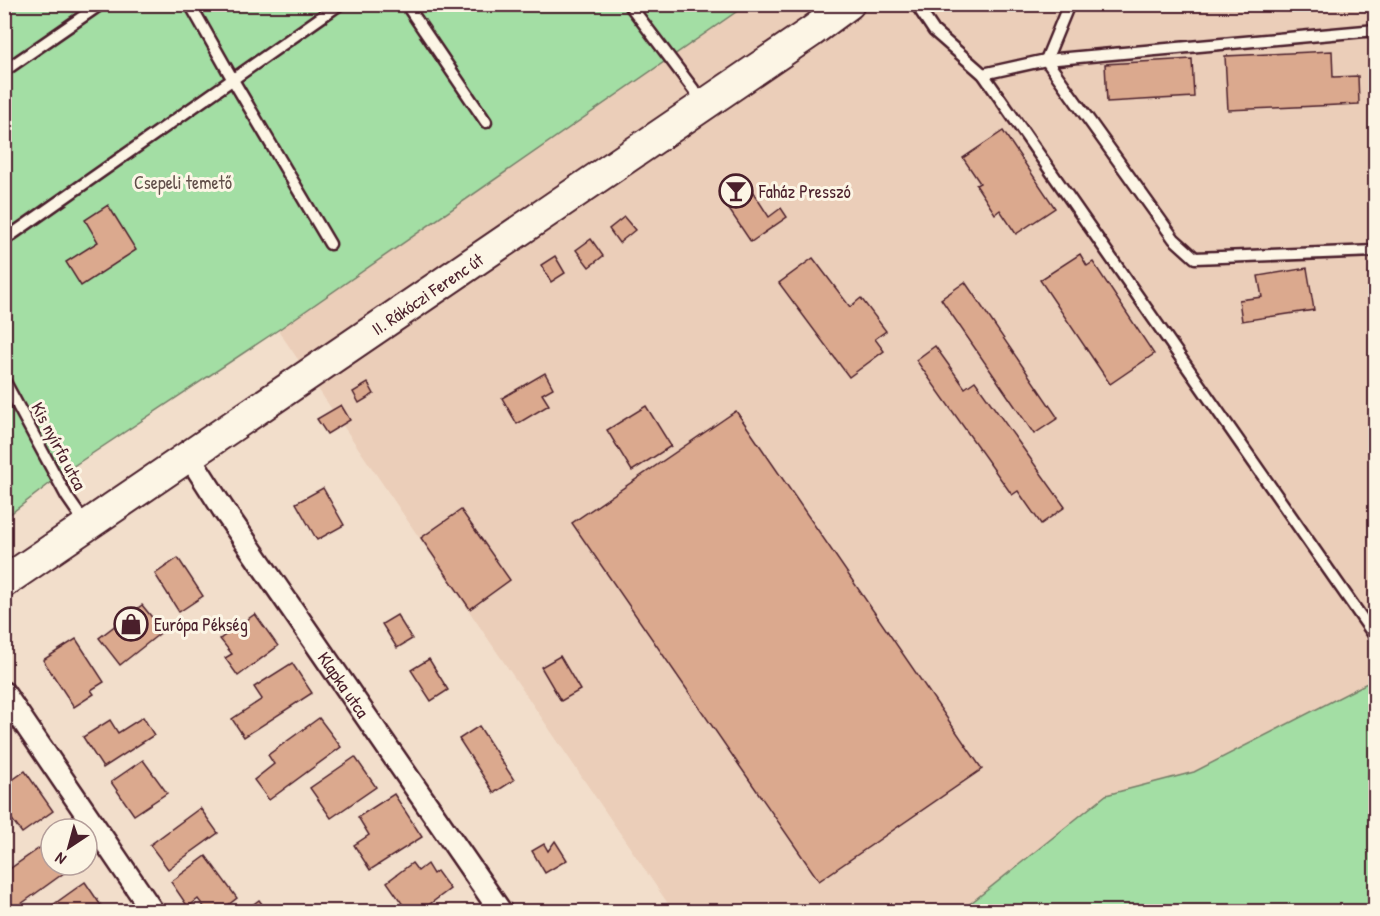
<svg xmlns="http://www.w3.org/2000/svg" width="1380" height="916" viewBox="0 0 1380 916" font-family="'Patrick Hand',sans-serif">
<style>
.built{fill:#ebceb9}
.green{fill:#a3dea4;stroke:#767e68;stroke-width:1.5}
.building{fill:#dba98e;stroke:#4a1f2b;stroke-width:1.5}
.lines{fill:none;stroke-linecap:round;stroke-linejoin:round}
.lane-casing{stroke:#4a1f2b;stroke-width:15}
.street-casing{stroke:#4a1f2b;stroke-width:26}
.secondary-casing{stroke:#4a1f2b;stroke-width:34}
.lane{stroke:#fcf5e5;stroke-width:10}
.street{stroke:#fcf5e5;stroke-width:21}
.secondary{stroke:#fcf5e5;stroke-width:30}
.labels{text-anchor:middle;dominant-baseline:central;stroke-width:6;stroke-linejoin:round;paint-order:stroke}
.park-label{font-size:18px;fill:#604f49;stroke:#fcf5e5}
.poi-label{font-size:18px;fill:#4a1f2b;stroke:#fcf5e5;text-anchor:start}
.street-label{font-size:18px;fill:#4a1f2b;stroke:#fcf5e5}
</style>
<rect width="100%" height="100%" fill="#f2decb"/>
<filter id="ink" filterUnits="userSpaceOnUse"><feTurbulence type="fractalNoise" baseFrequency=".0167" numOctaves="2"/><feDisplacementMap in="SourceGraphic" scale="12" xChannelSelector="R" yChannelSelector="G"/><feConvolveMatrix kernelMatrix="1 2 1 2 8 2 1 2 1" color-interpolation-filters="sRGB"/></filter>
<g filter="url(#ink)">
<polygon class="built" points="746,5 1375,5 1375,679 1194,772 1106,795 961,911 673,911 278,330"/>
<g class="green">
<polygon points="5,5 746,5 278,330 66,471 5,518"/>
<polygon points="1375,679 1375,911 961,911 1106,795 1194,772"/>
</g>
<g class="building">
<polygon points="1332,51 1333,77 1358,76 1359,104 1228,110 1225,56"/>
<polygon points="1192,59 1194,97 1107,102 1105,64"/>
<polygon points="1003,131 1055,208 1016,234 1000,210 995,214 976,185 980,183 963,158"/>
<polygon points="745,180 769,217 781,208 787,217 751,242 720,196"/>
<polygon points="108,205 136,250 81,286 66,262 98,242 85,220"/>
<polygon points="624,217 635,230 619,243 609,229"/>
<polygon points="591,239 603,256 589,267 576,250"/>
<polygon points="1080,254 1087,266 1093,262 1154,354 1110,384 1040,280"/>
<polygon points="555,256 565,273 551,282 541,265"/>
<polygon points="813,258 850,307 861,298 886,331 875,339 884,351 849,377 779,283"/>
<polygon points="1307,268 1314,310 1242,321 1239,300 1262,297 1258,276"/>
<polygon points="965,282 1058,418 1034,434 941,299"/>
<polygon points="935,346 965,388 975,381 1065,507 1041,524 1018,491 1012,495 916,360"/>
<polygon points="545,373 553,388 542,394 549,405 517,424 502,398"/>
<polygon points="368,383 374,394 359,403 353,392"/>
<polygon points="341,405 350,420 327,434 317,419"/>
<polygon points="646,406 671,446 632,471 607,430"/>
<polygon points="736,411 982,769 819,881 572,523"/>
<polygon points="323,488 344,525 317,540 296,503"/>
<polygon points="461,510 510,580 470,609 421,538"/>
<polygon points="178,558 203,596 179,612 155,574"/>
<polygon points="142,605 163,631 120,665 99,638"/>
<polygon points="255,614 278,646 238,676 225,658 232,654 220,639"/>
<polygon points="397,615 412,639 397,648 382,624"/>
<polygon points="76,639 104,682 91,690 94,694 74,707 43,660"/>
<polygon points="560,656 580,690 561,701 541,667"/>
<polygon points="429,659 448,690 431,701 411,670"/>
<polygon points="292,663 312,693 244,737 232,719 262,699 254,687"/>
<polygon points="143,717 154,735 103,768 83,737 110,720 118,733"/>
<polygon points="319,718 341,747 269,800 254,780 274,764 268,755"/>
<polygon points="479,726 514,780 494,793 459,739"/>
<polygon points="355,757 376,787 331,818 310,788"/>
<polygon points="143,760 167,793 134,815 111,782"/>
<polygon points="25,771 53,811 22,833 4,809 4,786"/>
<polygon points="394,794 422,837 370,870 354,845 369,835 358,817"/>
<polygon points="200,808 218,833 168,869 150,845"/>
<polygon points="51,840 51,865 75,865 14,909 4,896 4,873"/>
<polygon points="555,841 567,860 545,873 532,851 544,844 548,851"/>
<polygon points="206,856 237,898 219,912 208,912 198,899 188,907 171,882"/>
<polygon points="412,863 418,871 427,864 433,874 437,871 450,889 419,912 408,912 387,882"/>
<polygon points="85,882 104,910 102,912 43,912"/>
<polygon points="259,900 268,912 243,912"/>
</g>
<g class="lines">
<defs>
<g id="lane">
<polyline points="190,4 233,80 330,244"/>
<polyline points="406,4 486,122"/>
<polyline points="629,4 703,102"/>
<polyline points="916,4 934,31 983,74 1376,638"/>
<polyline points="1069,4 1046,60 1174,239 1195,258 1376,251"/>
<polyline points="4,71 101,4"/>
<polyline points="983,74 1046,60 1376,30"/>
<polyline points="4,240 340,4"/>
<polyline points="4,380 67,497 85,523"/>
</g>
<g id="street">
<path id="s1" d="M189 456 223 509 501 912"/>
<polyline points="4,693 153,912"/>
</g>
<g id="secondary">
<path id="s2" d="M4 582 811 32 849 4"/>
</g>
</defs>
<use href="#lane" class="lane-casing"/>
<use href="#street" class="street-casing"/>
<use href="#secondary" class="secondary-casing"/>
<use href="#lane" class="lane"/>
<use href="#street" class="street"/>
<use href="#secondary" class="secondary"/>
</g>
</g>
<defs>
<symbol id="bar-ring" viewBox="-11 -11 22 22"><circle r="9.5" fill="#fcf5e5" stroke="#4a1f2b" stroke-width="1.5"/><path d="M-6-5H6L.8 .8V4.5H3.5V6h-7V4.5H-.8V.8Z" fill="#4a1f2b"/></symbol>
<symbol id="shop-ring" viewBox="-11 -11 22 22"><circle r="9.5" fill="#fcf5e5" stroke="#4a1f2b" stroke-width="1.5"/><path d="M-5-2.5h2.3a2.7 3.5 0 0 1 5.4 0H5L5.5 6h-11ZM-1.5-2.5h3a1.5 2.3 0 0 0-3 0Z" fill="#4a1f2b"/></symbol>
</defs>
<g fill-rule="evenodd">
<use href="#bar-ring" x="717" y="172" width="38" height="38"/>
<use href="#shop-ring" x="112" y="605" width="38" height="38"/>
</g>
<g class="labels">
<g class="park-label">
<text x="183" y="182">Csepeli temető</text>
</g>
<g class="poi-label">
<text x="759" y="191">Faház Presszó</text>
<text x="154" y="624">Európa Pékség</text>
</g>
<g class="street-label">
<text stroke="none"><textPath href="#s2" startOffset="512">II. Rákóczi Ferenc út</textPath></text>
<text transform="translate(59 446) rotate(62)">Kis nyírfa utca</text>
<text stroke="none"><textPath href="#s1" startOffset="276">Klapka utca</textPath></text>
</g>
</g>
<rect width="1380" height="916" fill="none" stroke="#fcf5e5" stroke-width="24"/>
<rect x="12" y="12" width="1356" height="892" fill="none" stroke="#4a1f2b" stroke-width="2" filter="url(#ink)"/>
<g transform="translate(69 847) rotate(216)"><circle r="28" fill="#fcf5e5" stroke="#b59f9b" stroke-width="1.5"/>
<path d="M0-4.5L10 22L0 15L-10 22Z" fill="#4a1f2b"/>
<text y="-9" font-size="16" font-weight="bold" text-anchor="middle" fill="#4a1f2b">N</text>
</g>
</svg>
